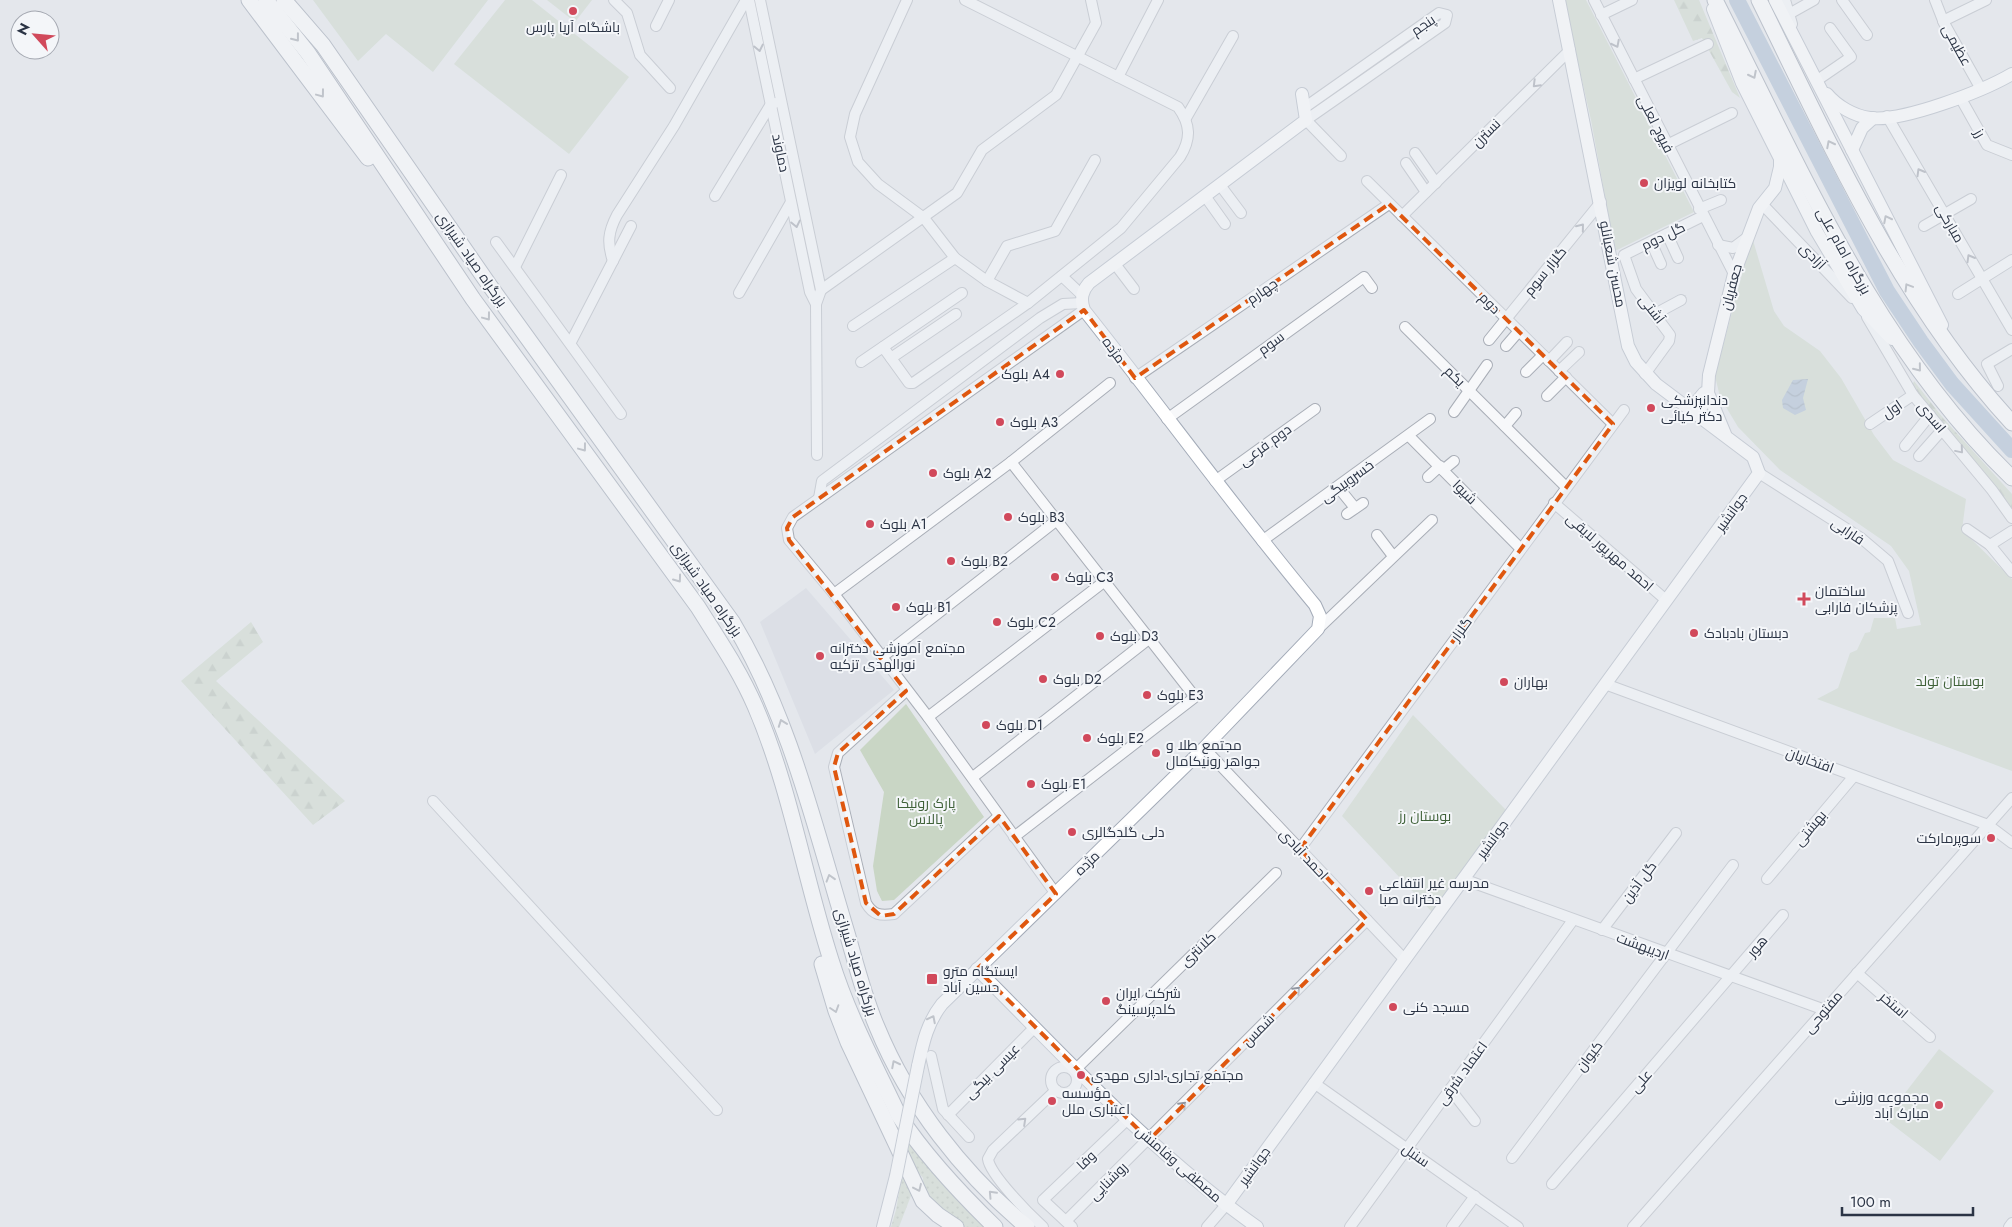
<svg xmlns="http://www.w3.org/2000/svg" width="2012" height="1227" viewBox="0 0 2012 1227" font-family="Jost,Cairo,sans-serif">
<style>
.built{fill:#d2d6de}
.green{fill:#c9d6c5}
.forest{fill:url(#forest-firs)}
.garden{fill:url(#garden-dots)}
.water{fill:url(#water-waves)}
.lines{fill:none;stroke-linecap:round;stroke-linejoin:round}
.river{stroke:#9fb4cc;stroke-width:16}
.minor-casing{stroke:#a9aeb7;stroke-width:12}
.major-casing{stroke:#a3abb8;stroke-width:14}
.highway-casing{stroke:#8b94a3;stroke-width:17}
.minor{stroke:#f7f8fa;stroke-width:10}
.major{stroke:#fff;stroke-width:12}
.highway{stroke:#fff;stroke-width:15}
.major-bridge-casing{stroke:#a3abb8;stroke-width:14;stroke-linecap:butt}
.major-bridge{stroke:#fff;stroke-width:12}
.oneway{stroke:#959aa2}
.oneway2{stroke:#9196a0}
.marked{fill:none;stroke:#df570f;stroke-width:4;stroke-dasharray:10 6;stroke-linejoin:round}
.poi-dot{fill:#d1495b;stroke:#f4f6f9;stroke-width:2}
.labels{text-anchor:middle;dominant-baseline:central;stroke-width:4;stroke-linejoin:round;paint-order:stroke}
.street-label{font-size:14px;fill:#2b3445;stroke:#f4f6f9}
.poi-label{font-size:14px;fill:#2b3445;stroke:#f4f6f9;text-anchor:start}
.park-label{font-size:14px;fill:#3f6138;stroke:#f4f6f9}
</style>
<defs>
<pattern id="forest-firs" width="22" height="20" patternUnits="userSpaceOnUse" patternTransform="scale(1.25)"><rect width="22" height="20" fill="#c9d6c5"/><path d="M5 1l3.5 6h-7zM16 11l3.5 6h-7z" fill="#adb8ab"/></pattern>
<pattern id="garden-dots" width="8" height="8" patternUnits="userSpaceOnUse" patternTransform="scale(1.25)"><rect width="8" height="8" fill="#c9d6c5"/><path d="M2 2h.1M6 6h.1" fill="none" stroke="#adb8ab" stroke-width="1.8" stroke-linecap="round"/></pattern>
<pattern id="water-waves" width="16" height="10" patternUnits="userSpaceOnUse" patternTransform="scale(1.25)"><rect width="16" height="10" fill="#9fb4cc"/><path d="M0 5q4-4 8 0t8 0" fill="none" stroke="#8293a7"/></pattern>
</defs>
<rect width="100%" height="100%" fill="#e4e7ec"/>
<polygon class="built" points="806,588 894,690 815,754 760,622"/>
<g class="green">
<polygon points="313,0 488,0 433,72 386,34 358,61"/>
<polygon points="505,0 532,0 629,77 569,154 454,64"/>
<polygon points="547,0 592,0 575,22"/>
<polygon points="1564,0 1586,0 1694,212 1615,251 1591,120"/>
<polygon points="1752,237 1774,311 1784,326 1820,351 1841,378 1874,435 1893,460 1966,499 1962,530 2012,579 2012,771 1817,699 1838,688 1850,653 1857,650 1865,633 1870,632 1874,618 1895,618 1897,629 1921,625 1909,571 1891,546 1780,470 1738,427 1720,397 1715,376"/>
<polygon points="906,704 984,817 894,900 882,901 877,891 873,866 884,792 860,750"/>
<polygon points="1413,715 1507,811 1432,912 1342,816"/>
<polygon points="1939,1049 1994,1091 1940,1161 1885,1119"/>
</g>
<g class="forest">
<polygon points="1674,0 1699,0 1740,98 1732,92 1702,38 1693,41"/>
<polygon points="1914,381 1943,418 2012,494 2012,508 1912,386"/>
<polygon points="251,622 263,642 216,681 345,801 313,825 181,681"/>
</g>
<g class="garden">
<polygon points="908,1139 985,1227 964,1227 947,1219 924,1190 923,1178 905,1157"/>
<polygon points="903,1169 912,1193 899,1227 891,1227 896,1210"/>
</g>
<polygon class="water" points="1808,379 1803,398 1806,410 1795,415 1783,408 1782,400 1793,380"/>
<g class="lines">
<polyline class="river" points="1737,0 1887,291 1921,342 1952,384 2012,450"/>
<defs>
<g id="minor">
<polyline points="614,0 627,13 640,55 670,88"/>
<polyline points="749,0 810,292 816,304"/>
<polyline points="760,0 821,290 816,304 817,455"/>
<path d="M907 0 855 114 850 137 858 162 878 184 924 218 955 258 987 281 1028 303 1121 228 1180 157C1191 139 1191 125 1178 107L965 0"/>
<polyline points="1594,0 1734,274"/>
<polyline points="1785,0 1792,24"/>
<polyline points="1842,0 1867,35"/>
<polyline points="1935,0 1944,23 1981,89"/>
<polyline points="1789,14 1814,0"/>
<polyline points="1601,15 1632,0"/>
<polyline points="1943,21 1986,0"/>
<polyline points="656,26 669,0"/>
<polyline points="1118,77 1158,0"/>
<polyline points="1634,79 1708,44"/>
<polyline points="1816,81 1851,57 1830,28"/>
<polyline points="1960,97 1987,145 2012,155"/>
<polyline points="1304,108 1439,13 1447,15 1445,23 1306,120 1341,156"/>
<polyline points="1887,116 2012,330"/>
<polyline points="1186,118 1233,36"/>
<polyline points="1667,145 1732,113"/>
<polyline points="1415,153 1436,183"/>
<polyline points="1406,163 1426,192"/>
<polyline points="1367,181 1613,424"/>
<polyline points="1220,185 1241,213"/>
<polyline points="715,196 771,104 775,103"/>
<polyline points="1205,196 1225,224"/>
<polyline points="1762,204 1852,298"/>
<polyline points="1699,209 1721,200"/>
<polyline points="1402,216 1570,50"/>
<polyline points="1924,226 1971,199"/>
<polyline points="1667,234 1678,258"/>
<polyline points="496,242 621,414"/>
<polyline points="1651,242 1661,264"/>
<polyline points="1718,245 1733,248 1745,239"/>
<path d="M613 261C607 243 608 232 617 215L674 126 746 0"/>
<polyline points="1115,264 1134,289"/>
<polyline points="515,267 561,175"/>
<polyline points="1062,276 1082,295"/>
<polyline points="987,281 1007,246 1055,231 1095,160"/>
<polyline points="821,290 957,193 982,150 1056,95 1096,23 1091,0"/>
<polyline points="739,293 791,202"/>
<polyline points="1958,294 2012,260"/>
<polyline points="1655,314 1681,300"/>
<polyline points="1867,317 1913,395 1992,490 2012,518"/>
<polyline points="853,326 955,258"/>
<polyline points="1405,327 1566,487"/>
<polyline points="1489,340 1601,202"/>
<polyline points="571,342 631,226"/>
<polyline points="1506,346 1519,331"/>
<polyline points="883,347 909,383 913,383 1028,303"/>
<polyline points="891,358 956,314"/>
<polyline points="1549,361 1567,342"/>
<polyline points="861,362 962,293"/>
<polyline points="1559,371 1579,352"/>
<polyline points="1526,372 1543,355"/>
<polyline points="1645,374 1669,341 1670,335 1636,289 1624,255 1703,216"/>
<polyline points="1135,378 1389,204"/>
<polyline points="1998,386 1987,364 2012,349"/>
<polyline points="1547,396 1566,377"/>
<polyline points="1454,412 1487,365"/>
<polyline points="1167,419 1364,277 1372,288"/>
<polyline points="1870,424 1913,395"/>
<polyline points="1505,426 1516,413"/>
<polyline points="1409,436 1521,549"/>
<polyline points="1905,446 1930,415"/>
<polyline points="1919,456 1942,430"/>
<polyline points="1011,462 1195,697 1014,837"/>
<polyline points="1443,470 1454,461"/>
<polyline points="1759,473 1861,538 1888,561 1908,613"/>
<polyline points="1428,477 1440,466"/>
<polyline points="1215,481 1315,409"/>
<polyline points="1338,487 1355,508"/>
<polyline points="819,498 822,481 1040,318 1063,304 1082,303"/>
<polyline points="1554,503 1666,600"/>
<polyline points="1347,514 1363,503"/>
<polyline points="1967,529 1990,545 2012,572"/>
<polyline points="1377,535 1393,556"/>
<polyline points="1262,541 1430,419"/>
<polyline points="1990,545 2012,531"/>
<polyline points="834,594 1011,462 1110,383"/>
<polyline points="1318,629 1432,520"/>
<polyline points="882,657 1057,520"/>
<polyline points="1605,684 1988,825 2012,843"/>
<path d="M906 691 838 753 834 767 866 903C873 915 880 916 894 914L999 816"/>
<polyline points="928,717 1105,581"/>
<polyline points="1204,748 1405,960"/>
<polyline points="973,777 1150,638"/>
<polyline points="433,801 717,1110"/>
<polyline points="1300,849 1624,410"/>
<polyline points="1463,879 1825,1010"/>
<polyline points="1767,879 1854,776"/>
<polyline points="1056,894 928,717 834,594 789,540 787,528 793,517 1084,310"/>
<polyline points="1602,930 1676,833"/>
<polyline points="1857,973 1930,1037"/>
<polyline points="931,1056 943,1109 969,1137"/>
<circle cx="1064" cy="1080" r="13"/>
<polyline points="1077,1068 1276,873"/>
<polyline points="1314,1083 1518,1227"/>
<polyline points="1450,1089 1475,1121"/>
<polyline points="948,1115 1035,1027"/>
<polyline points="1512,1158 1733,865"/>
<polyline points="1552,1184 1783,915"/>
<polyline points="1066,1221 1367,920"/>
<path d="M1043 1227C1030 1215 990 1175 988 1159L993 1150 1056 1090"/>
<polyline points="1072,1227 1043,1200 1128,1119"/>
<polyline points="1207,1227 1226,1205"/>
<polyline points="1350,1227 1573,920"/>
<polyline points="1452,1227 1475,1196"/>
<polyline points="1633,1227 2012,798"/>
<polyline points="2009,1227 2012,1223"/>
</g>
<g id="major">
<polyline points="1775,0 1942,325"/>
<polyline points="1713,9 1742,83 1817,232 1863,309 1892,339"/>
<path d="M1827 94C1837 106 1854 116 1870 118 1903 122 1983 91 2012 74"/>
<polyline points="1852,150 1862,128 1873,118"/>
<polygon points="1704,393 1708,393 1708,398 1698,411 1693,411 1693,406"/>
<polyline points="1725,434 1708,393 1709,375 1734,274 1759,208 1775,188 1780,167 1780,159"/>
<path d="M977 969C1067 1059 1153 1154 1257 1227"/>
<path d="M918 1066C923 1043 927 1023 942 1004L1204 748 1318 629 1320 616 1315 605C1235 509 1162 408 1084 310 1080 299 1082 291 1089 283L1306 120 1302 94"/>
<polyline points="1226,1205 1759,473 1753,457 1656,384 1636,362 1628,346 1559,0"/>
<polyline points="883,1227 896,1176"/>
</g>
<g id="highway">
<polyline points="249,0 368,158"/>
<path d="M266 0 308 53 473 299 698 607C718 639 740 671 755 706 790 787 804 876 831 960 848 1015 875 1065 899 1116 926 1157 960 1193 995 1227"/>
<path d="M284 0 323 45 490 286 733 623C790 718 815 828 847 933 856 964 864 997 877 1027 909 1105 963 1173 1027 1227"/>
<path d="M1715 0C1800 167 1875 346 2012 478"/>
<path d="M1759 0C1832 148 1899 300 2012 423"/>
<polyline points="822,964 836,1011 848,1042 923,1201 938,1215 956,1227"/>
</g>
</defs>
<use href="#minor" class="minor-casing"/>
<use href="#major" class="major-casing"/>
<use href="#highway" class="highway-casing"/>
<use href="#minor" class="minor"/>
<use href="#major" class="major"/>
<use href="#highway" class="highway"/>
<defs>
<polyline id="major-bridge" points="896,1176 918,1066"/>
</defs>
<use href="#major-bridge" class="major-bridge-casing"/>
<use href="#major-bridge" class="major-bridge"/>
</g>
<defs><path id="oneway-chevron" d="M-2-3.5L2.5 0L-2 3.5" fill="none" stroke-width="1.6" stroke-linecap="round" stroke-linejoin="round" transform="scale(1.25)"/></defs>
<g class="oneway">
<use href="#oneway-chevron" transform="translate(296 38) rotate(52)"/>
<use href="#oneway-chevron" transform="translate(1753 75) rotate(63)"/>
<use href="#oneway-chevron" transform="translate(321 94) rotate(53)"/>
<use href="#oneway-chevron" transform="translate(1830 144) rotate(-117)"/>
<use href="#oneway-chevron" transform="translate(1887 219) rotate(-117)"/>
<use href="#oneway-chevron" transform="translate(1908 287) rotate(-121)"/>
<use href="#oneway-chevron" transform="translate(487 317) rotate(53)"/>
<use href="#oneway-chevron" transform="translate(1918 368) rotate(51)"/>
<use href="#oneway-chevron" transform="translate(583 448) rotate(53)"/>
<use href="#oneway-chevron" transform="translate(678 579) rotate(54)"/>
<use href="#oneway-chevron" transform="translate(782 723) rotate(-110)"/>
<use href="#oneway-chevron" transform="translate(830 878) rotate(-107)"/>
<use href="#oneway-chevron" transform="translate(835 1009) rotate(72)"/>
<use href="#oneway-chevron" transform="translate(932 1019) rotate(-63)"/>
<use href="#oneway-chevron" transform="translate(895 1064) rotate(-117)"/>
<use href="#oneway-chevron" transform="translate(918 1188) rotate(65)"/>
<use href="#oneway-chevron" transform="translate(992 1194) rotate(-133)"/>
</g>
<g class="oneway2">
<use href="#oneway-chevron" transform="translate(1616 44) rotate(63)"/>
<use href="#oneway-chevron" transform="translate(759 48) rotate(78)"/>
<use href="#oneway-chevron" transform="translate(1536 84) rotate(135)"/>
<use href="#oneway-chevron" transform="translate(1920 172) rotate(-120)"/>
<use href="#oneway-chevron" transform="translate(796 224) rotate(78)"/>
<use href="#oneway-chevron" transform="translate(1581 227) rotate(-51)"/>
<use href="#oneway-chevron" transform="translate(1970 258) rotate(-120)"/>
<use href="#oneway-chevron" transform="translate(1960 450) rotate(50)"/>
<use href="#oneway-chevron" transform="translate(1297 990) rotate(-45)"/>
<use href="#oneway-chevron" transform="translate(1183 1105) rotate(-45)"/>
<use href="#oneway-chevron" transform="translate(1023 1121) rotate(-43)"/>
</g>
<path d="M0 0H2012V1227H0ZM1389 204 1613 424 1300 849 1367 920 1149 1140 977 969 1056 894 999 816 894 914 881 916 866 903 834 767 838 753 906 691 789 540 787 528 793 517 1084 310 1135 378Z" fill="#e4e7ec" fill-opacity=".55" fill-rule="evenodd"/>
<path class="marked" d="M1389 204 1613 424 1300 849 1367 920 1149 1140 977 969 1056 894 999 816 894 914 881 916 866 903 834 767 838 753 906 691 789 540 787 528 793 517 1084 310 1135 378Z"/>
<g class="poi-dot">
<circle cx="573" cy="11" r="5"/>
<circle cx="1644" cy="183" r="5"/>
<circle cx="1060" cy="374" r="5"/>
<circle cx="1651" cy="408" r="5"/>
<circle cx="1000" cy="422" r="5"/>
<circle cx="933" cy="473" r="5"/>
<circle cx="1008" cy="517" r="5"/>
<circle cx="870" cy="524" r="5"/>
<circle cx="951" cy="561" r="5"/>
<circle cx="1055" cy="577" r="5"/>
<path d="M1801.5 591.5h5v5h5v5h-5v5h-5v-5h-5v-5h5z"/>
<circle cx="896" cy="607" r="5"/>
<circle cx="997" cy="622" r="5"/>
<circle cx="1694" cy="633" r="5"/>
<circle cx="1100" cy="636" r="5"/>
<circle cx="820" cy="656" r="5"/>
<circle cx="1043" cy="679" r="5"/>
<circle cx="1504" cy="682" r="5"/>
<circle cx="1147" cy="695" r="5"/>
<circle cx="986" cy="725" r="5"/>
<circle cx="1087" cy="738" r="5"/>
<circle cx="1156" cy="753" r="5"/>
<circle cx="1031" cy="784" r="5"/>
<circle cx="1072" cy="832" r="5"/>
<circle cx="1991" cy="838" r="5"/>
<circle cx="1369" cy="891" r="5"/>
<rect x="926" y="973" width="12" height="12" rx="2.5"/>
<circle cx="1106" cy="1001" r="5"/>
<circle cx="1393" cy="1007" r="5"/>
<circle cx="1081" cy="1075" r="5"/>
<circle cx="1052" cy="1101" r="5"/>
<circle cx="1939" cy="1105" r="5"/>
</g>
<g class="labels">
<g class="street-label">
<text transform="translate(1423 25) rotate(-34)">پنجم</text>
<text transform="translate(1957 45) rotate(61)">عظیمی</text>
<text transform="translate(1656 124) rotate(63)">فیوج لعلی</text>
<text transform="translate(1486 133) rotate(-45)">نسترن</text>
<text transform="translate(1980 133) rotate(60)">رز</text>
<text transform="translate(781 153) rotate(78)">دماوند</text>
<text transform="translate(1950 223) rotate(60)">مبارکی</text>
<text transform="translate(1663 236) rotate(-26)">گل دوم</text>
<text transform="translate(1844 251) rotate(61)">بزرگراه امام علی</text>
<text transform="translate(1813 256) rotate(46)">آزادی</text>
<text transform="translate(472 259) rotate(55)">بزرگراه صیاد شیرازی</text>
<text transform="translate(1613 264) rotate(79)">محسن شعبانلو</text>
<text transform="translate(1545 271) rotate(-51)">گلزار سوم</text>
<text transform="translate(1731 287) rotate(-75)">جعفریان</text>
<text transform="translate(1262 291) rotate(-35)">چهارم</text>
<text transform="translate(1490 303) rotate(45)">دوم</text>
<text transform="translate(1652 309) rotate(52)">آشتی</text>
<text transform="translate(1271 343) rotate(-36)">سوم</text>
<text transform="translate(1114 350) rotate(54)">مژده</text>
<text transform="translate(1455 376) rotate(45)">یکم</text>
<text transform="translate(1892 409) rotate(-34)">اول</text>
<text transform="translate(1932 417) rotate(50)">اسدی</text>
<text transform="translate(1265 445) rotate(-36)">دوم فرعی</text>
<text transform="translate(1347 481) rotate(-36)">خسروبیگی</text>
<text transform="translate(1465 492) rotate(45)">شیوا</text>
<text transform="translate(1731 512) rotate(-54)">جوانشیر</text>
<text transform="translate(1848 531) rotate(34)">فارابی</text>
<text transform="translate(1610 552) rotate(41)">احمد مهرپور لایقی</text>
<text transform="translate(707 589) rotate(55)">بزرگراه صیاد شیرازی</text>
<text transform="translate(1461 629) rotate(-54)">گلزار</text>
<text transform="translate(1810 760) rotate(20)">افتخاریان</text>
<text transform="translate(1810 828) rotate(-50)">بهشتی</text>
<text transform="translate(1492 839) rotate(-54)">جوانشیر</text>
<text transform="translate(1304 854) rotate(47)">احمد آبادی</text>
<text transform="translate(1087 863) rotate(-44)">مژده</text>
<text transform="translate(1639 882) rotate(-53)">گل آذین</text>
<text transform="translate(1643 946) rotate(20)">اردیبهشت</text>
<text transform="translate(1757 946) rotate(-49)">هور</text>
<text transform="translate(1198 949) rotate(-44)">کلانتری</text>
<text transform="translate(856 962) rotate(73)">بزرگراه صیاد شیرازی</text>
<text transform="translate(1894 1005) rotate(41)">استخر</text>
<text transform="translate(1823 1012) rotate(-49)">مفتوحی</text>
<text transform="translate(1258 1030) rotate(-45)">شمس</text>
<text transform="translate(1589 1056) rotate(-53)">کیوان</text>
<text transform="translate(992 1071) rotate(-45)">عیسی بیگی</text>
<text transform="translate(1462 1073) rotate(-54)">اعتماد شرقی</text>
<text transform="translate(1641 1081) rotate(-49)">علی</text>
<text transform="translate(1416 1155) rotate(35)">سنبل</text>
<text transform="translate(1086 1160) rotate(-44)">وفا</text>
<text transform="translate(1179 1164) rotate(41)">مصطفی وفامنش</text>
<text transform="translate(1254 1166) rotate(-54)">جوانشیر</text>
<text transform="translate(1108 1181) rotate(-45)">روشنایی</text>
</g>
<g class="poi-label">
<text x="573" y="27" text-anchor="middle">باشگاه آریا پارس</text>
<text x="1654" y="183">کتابخانه لویزان</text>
<text x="1050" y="374" text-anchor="end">بلوک A4</text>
<text x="1661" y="400">دندانپزشکی<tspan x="1661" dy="16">دکتر کیائی</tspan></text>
<text x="1010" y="422">بلوک A3</text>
<text x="943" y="473">بلوک A2</text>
<text x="1018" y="517">بلوک B3</text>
<text x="880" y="524">بلوک A1</text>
<text x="961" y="561">بلوک B2</text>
<text x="1065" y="577">بلوک C3</text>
<text x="1815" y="591">ساختمان<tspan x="1815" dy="16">پزشکان فارابی</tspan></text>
<text x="906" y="607">بلوک B1</text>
<text x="1007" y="622">بلوک C2</text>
<text x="1704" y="633">دبستان بادبادک</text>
<text x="1110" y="636">بلوک D3</text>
<text x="830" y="648">مجتمع آموزشی دخترانه<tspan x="830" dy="16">نورالهدی تزکیه</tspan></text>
<text x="1053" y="679">بلوک D2</text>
<text x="1514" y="682">بهاران</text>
<text x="1157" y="695">بلوک E3</text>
<text x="996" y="725">بلوک D1</text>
<text x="1097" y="738">بلوک E2</text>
<text x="1166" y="745">مجتمع طلا و<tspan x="1166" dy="16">جواهر رونیکامال</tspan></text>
<text x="1041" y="784">بلوک E1</text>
<text x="1082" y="832">دلی گلدگالری</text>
<text x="1981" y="838" text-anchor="end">سوپرمارکت</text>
<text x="1379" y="883">مدرسه غیر انتفاعی<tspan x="1379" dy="16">دخترانه صبا</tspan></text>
<text x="943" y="971">ایستگاه مترو<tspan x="943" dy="16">حسین آباد</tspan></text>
<text x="1116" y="993">شرکت ایران<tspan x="1116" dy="16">کلدپرسینگ</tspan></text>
<text x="1403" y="1007">مسجد کنی</text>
<text x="1091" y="1075">مجتمع تجاری-اداری مهدی</text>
<text x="1062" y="1093">مؤسسه<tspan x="1062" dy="16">اعتباری ملل</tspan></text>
<text x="1929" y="1097" text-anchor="end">مجموعه ورزشی<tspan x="1929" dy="16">مبارک آباد</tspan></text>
</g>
<g class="park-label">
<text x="1950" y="681">بوستان تولد</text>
<text x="926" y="803">پارک رونیکا<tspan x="926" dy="16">پالاس</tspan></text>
<text x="1425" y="816">بوستان رز</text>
</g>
</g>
<g transform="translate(35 35) rotate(297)"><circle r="24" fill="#f4f6f9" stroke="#a4a8b1"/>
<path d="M0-4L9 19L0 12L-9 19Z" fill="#d1495b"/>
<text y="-8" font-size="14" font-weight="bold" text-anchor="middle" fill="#2b3445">N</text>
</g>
<path d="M1842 1207v8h131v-8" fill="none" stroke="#2b3445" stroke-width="2.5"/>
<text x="1850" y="1207" font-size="15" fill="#2b3445" stroke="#f4f6f9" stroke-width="4" paint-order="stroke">100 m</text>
</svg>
